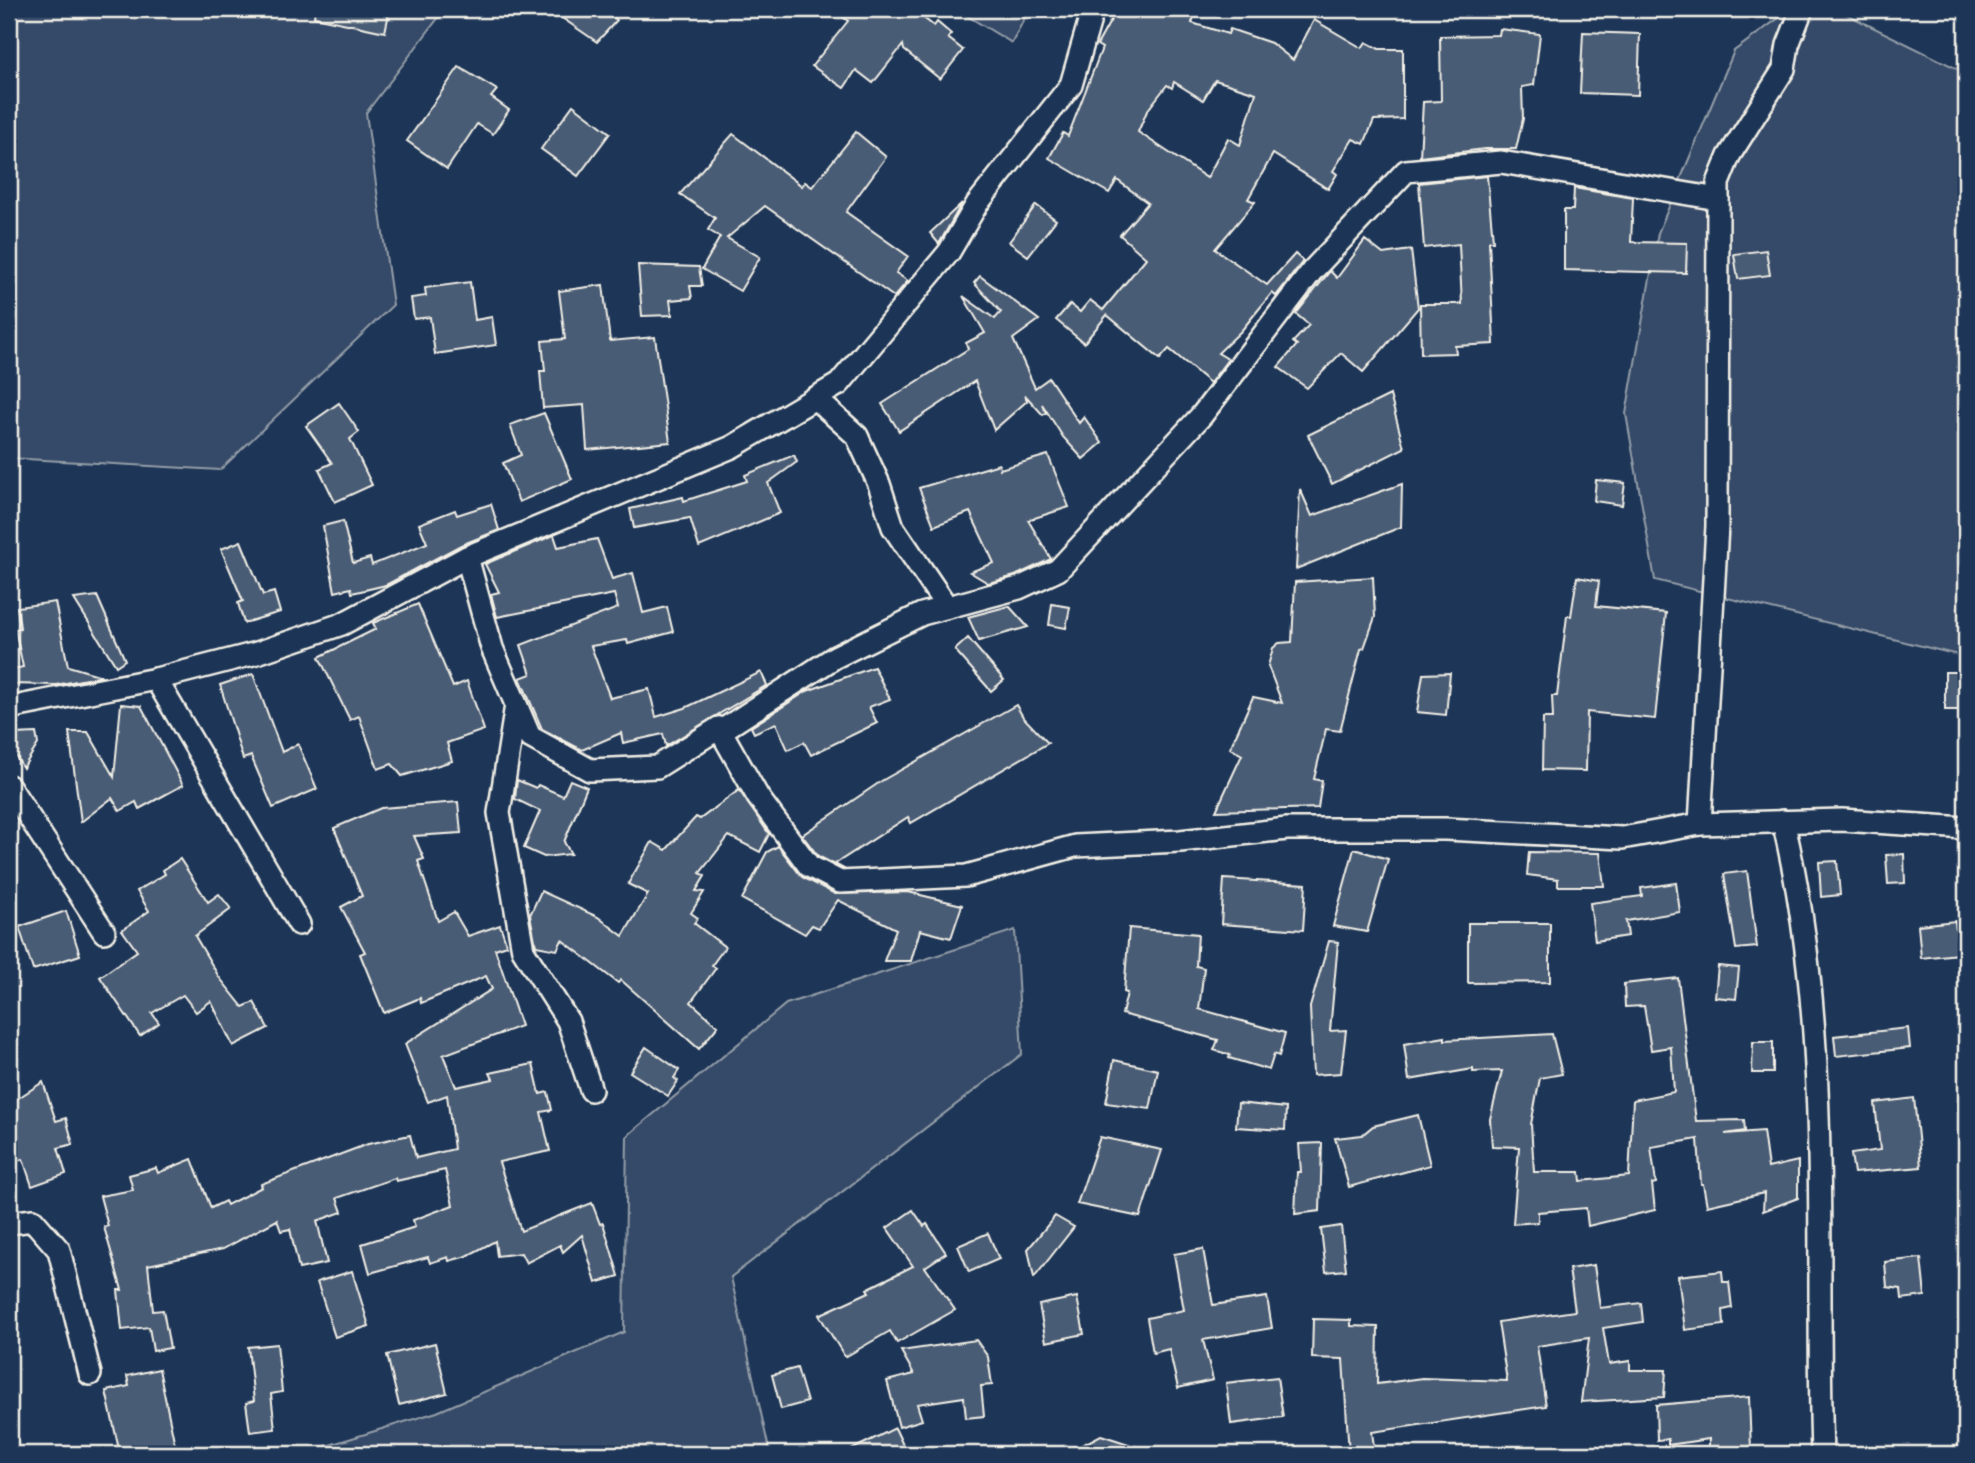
<svg xmlns="http://www.w3.org/2000/svg" width="1975" height="1463" viewBox="0 0 1975 1463" font-family="'Gochi Hand',sans-serif">
<style>
.green{fill:#354a67;stroke:#949ea8;stroke-width:2}
.building{fill:#485b74;stroke:#f4f1e8;stroke-width:2;fill-rule:evenodd}
.lines{fill:none;stroke-linecap:round;stroke-linejoin:round}
.street-casing{stroke:#f4f1e8;stroke-width:26}
.street{stroke:#1d3557;stroke-width:21}
</style>
<rect width="100%" height="100%" fill="#1d3557"/>
<filter id="ink" filterUnits="userSpaceOnUse"><feTurbulence type="fractalNoise" baseFrequency=".0143" numOctaves="2"/><feDisplacementMap in="SourceGraphic" scale="14" xChannelSelector="R" yChannelSelector="G"/><feConvolveMatrix kernelMatrix="1 2 1 2 8 2 1 2 1" color-interpolation-filters="sRGB"/></filter>
<g filter="url(#ink)">
<g class="green">
<polygon points="9,9 445,9 366,113 393,305 220,470 9,458"/>
<polygon points="956,9 1029,9 1012,43"/>
<polygon points="1791,9 1836,9 1966,73 1966,657 1655,580 1626,414 1658,233 1734,51"/>
<polygon points="1015,930 1022,1054 731,1277 770,1454 300,1454 437,1412 624,1332 627,1136 786,1004"/>
</g>
<g class="building">
<polygon points="315,9 390,9 385,32 314,17"/>
<polygon points="549,9 604,9 617,20 597,42"/>
<polygon points="833,9 912,9 934,26 937,22 951,34 948,38 963,50 940,79 904,50 903,45 873,83 856,70 844,88 812,66 848,21"/>
<path d="M1117 9H1196L1192 23 1228 34 1230 29 1271 43 1293 60 1314 20 1362 48 1366 42 1379 49H1403V119L1374 120 1364 144 1353 139 1333 171 1337 174 1328 189 1273 154 1248 199 1255 202 1215 249 1267 285 1295 254 1303 261 1276 296 1272 293 1241 331 1218 353 1228 359 1210 383 1169 349 1160 359 1107 315 1084 343 1056 320 1070 304 1080 312 1090 300 1103 310 1146 258 1120 235 1148 203 1117 180 1109 193 1049 158 1063 133 1068 136 1102 48 1097 45ZM1215 80 1256 93 1240 145 1228 138 1207 178 1138 132 1147 111 1167 85 1172 88 1174 82 1203 100Z"/>
<polygon points="1500,29 1540,34 1534,85 1522,87 1523,119 1516,149 1485,149 1420,157 1423,102 1441,101 1440,36 1499,35"/>
<polygon points="1583,32 1640,34 1638,95 1580,93"/>
<polygon points="459,67 497,90 491,97 509,110 493,134 477,124 447,169 407,141"/>
<polygon points="573,105 610,133 578,176 541,149"/>
<polygon points="856,132 886,157 846,212 908,256 896,273 908,281 894,297 765,206 727,238 760,257 740,291 702,269 720,237 708,230 715,218 680,194 733,134 802,186 805,182 812,187"/>
<polygon points="1487,176 1493,241 1489,241 1494,344 1455,346 1456,353 1421,354 1420,304 1462,304 1459,244 1424,248 1419,183"/>
<polygon points="1574,188 1633,198 1631,242 1687,243 1686,273 1564,270 1564,210 1573,210"/>
<polygon points="962,203 939,244 930,233"/>
<polygon points="1036,205 1056,220 1028,256 1009,242"/>
<polygon points="1365,240 1383,254 1411,250 1418,308 1363,372 1341,353 1307,388 1278,367 1297,345 1293,342 1309,325 1296,314 1330,271 1337,278"/>
<polygon points="1766,250 1770,275 1738,279 1734,254"/>
<polygon points="638,265 699,267 702,286 690,286 692,298 670,300 672,315 642,316"/>
<polygon points="980,276 1039,320 1013,339 1035,388 1049,378 1079,423 1084,417 1102,443 1083,459 1063,437 1042,404 1046,413 1043,415 1025,395 1027,401 994,430 975,381 899,431 882,404 968,349 966,343 985,333 963,296 995,319 1001,312 974,283"/>
<polygon points="470,282 475,320 492,317 496,345 435,354 430,317 414,319 411,298 426,296 425,288"/>
<polygon points="603,285 610,341 655,337 670,442 587,450 584,405 543,408 540,371 545,371 542,341 565,339 559,291"/>
<polygon points="1390,395 1404,448 1332,484 1308,435"/>
<polygon points="339,403 359,432 350,439 372,485 335,502 319,469 332,463 306,426"/>
<polygon points="544,413 572,479 519,502 503,463 521,455 510,425"/>
<polygon points="794,455 797,462 768,483 780,513 699,547 690,518 634,528 630,509 683,497 684,501 747,481 745,475"/>
<polygon points="1048,455 1069,507 1028,520 1051,559 1015,576 988,583 970,572 994,563 970,512 934,526 919,488 999,464 1000,469"/>
<polygon points="1596,480 1625,483 1622,505 1594,501"/>
<polygon points="1402,484 1401,527 1296,569 1300,489 1312,516"/>
<polygon points="491,504 499,530 461,545 386,585 352,593 351,588 335,592 323,526 343,521 353,563 370,558 372,565 427,543 419,524 455,510 457,515"/>
<polygon points="554,535 558,547 597,539 612,579 633,573 643,613 667,607 673,632 628,644 627,640 591,646 610,698 649,689 656,717 685,708 761,672 767,685 666,746 663,734 623,743 621,733 582,750 542,729 520,678 531,674 521,645 618,608 614,594 497,617 491,594 499,592 485,564"/>
<polygon points="241,541 263,595 274,592 280,612 244,623 238,603 243,601 221,549"/>
<polygon points="1373,577 1375,617 1364,648 1361,649 1340,731 1326,729 1314,779 1322,781 1318,808 1216,811 1242,755 1230,748 1253,697 1282,703 1268,666 1273,648 1279,643 1292,642 1295,582"/>
<polygon points="1577,577 1599,581 1596,606 1666,613 1655,719 1587,712 1586,771 1542,770 1543,718 1553,718 1552,696 1557,696 1567,616 1571,616"/>
<polygon points="97,596 125,660 116,666 74,599"/>
<polygon points="55,602 68,666 102,676 56,685 9,684 9,670 23,667 15,629 20,628 17,607"/>
<polygon points="418,604 453,687 467,681 484,730 447,743 452,761 402,776 392,764 378,769 359,716 350,720 319,657 376,629 373,623"/>
<polygon points="1052,604 1070,607 1066,628 1049,625"/>
<polygon points="1009,606 1028,627 979,641 968,617"/>
<polygon points="968,638 1004,680 991,691 955,650"/>
<polygon points="874,667 890,699 869,707 877,723 811,755 804,742 788,750 776,723 754,733 751,727 807,691"/>
<rect x="1945" y="672" width="21" height="38"/>
<polygon points="1450,673 1446,715 1417,712 1423,674"/>
<polygon points="253,674 282,752 298,744 317,789 273,808 251,756 243,759 220,685"/>
<polygon points="121,704 141,706 183,785 139,809 136,802 120,811 112,798 81,822 69,732 88,732 114,777"/>
<polygon points="1016,705 1023,717 1048,743 911,823 908,817 835,864 844,869 843,869 818,856 802,835 883,780"/>
<polygon points="36,733 38,744 23,768 9,745 14,734"/>
<polygon points="517,780 536,788 538,785 563,796 570,780 587,787 564,842 571,854 544,857 524,848 540,811 515,799"/>
<polygon points="739,790 769,834 760,852 729,836 700,873 705,876 696,891 704,892 691,913 698,918 694,923 725,947 712,965 716,968 691,1002 718,1026 699,1049 621,980 618,983 562,940 557,950 536,946 530,915 541,891 598,917 623,936 648,894 628,884 652,842 666,850 696,817 700,819"/>
<polygon points="458,802 461,833 414,836 424,859 418,861 438,921 454,912 468,936 500,925 507,945 495,949 521,1026 443,1055 456,1087 493,1079 490,1073 533,1064 540,1094 548,1092 552,1110 541,1112 550,1151 499,1162 521,1231 592,1203 600,1224 603,1223 619,1276 596,1283 582,1235 563,1252 560,1245 526,1263 521,1253 497,1256 495,1241 467,1256 449,1261 448,1257 430,1263 428,1257 370,1273 362,1244 415,1227 413,1220 453,1205 445,1170 396,1181 395,1178 337,1198 342,1212 317,1221 327,1263 299,1269 290,1229 281,1231 277,1220 223,1249 148,1265 153,1311 163,1310 170,1348 153,1351 149,1327 122,1330 118,1290 122,1290 104,1227 108,1226 100,1196 133,1190 129,1175 156,1168 158,1173 192,1159 211,1208 225,1201 227,1205 262,1187 261,1184 368,1144 410,1135 416,1158 454,1149 447,1095 428,1102 405,1044 492,989 486,976 421,1003 420,998 384,1013 360,954 365,952 341,907 362,896 334,828 381,808"/>
<polygon points="778,846 802,877 835,894 908,892 962,905 951,938 920,930 911,961 884,961 896,929 838,900 819,928 812,925 805,934 742,899 767,852"/>
<polygon points="1354,849 1388,859 1367,932 1333,926"/>
<polygon points="1529,852 1600,853 1604,886 1558,886 1558,879 1527,875"/>
<polygon points="1904,854 1905,883 1888,884 1886,855"/>
<polygon points="180,859 208,902 219,894 231,909 195,936 219,977 243,1007 254,1002 268,1028 233,1046 211,1001 196,1012 183,995 152,1013 159,1023 140,1036 100,977 137,951 122,930 149,911 137,891 165,874 163,870"/>
<polygon points="1837,861 1840,895 1821,897 1819,862"/>
<polygon points="1747,871 1757,947 1736,949 1724,874"/>
<polygon points="1224,879 1306,884 1303,930 1221,924"/>
<polygon points="1676,883 1680,912 1626,921 1628,936 1595,941 1590,903 1642,896 1641,888"/>
<polygon points="66,911 80,955 33,970 19,927"/>
<polygon points="1955,921 1958,954 1921,958 1918,925"/>
<polygon points="1468,923 1550,923 1550,982 1468,983"/>
<polygon points="1129,928 1198,934 1196,966 1204,968 1199,1009 1285,1033 1279,1056 1274,1054 1269,1070 1229,1058 1230,1055 1214,1050 1218,1040 1122,1014 1127,993 1124,992"/>
<polygon points="1329,941 1338,942 1330,1031 1346,1030 1341,1073 1313,1075 1310,1007"/>
<polygon points="1718,966 1739,968 1736,999 1715,997"/>
<polygon points="1678,978 1696,1121 1744,1120 1745,1131 1725,1134 1763,1131 1768,1168 1798,1161 1798,1198 1763,1211 1764,1193 1707,1206 1703,1184 1701,1184 1698,1139 1651,1147 1656,1183 1652,1184 1655,1210 1588,1226 1586,1208 1538,1212 1538,1222 1513,1224 1519,1147 1492,1146 1490,1119 1502,1071 1473,1072 1473,1069 1409,1080 1404,1044 1445,1037 1445,1040 1552,1034 1562,1074 1540,1078 1531,1124 1534,1172 1580,1172 1581,1181 1629,1176 1633,1100 1674,1092 1671,1047 1651,1050 1644,1006 1625,1007 1624,984"/>
<polygon points="1908,1028 1910,1048 1836,1056 1834,1036"/>
<polygon points="1753,1042 1773,1042 1773,1073 1752,1073"/>
<polygon points="646,1047 679,1070 674,1078 678,1081 668,1096 630,1072"/>
<polygon points="1114,1060 1158,1070 1150,1109 1106,1103"/>
<polygon points="43,1082 56,1121 66,1118 73,1144 58,1148 66,1174 32,1186 23,1159 9,1164 9,1104"/>
<polygon points="1914,1098 1921,1167 1854,1173 1851,1154 1880,1150 1875,1103"/>
<polygon points="1238,1103 1286,1108 1285,1130 1236,1127"/>
<polygon points="1418,1115 1430,1165 1349,1187 1335,1138 1362,1135 1373,1126"/>
<polygon points="1100,1137 1162,1150 1140,1217 1077,1204"/>
<polygon points="1322,1143 1320,1211 1295,1214 1297,1172 1301,1172 1299,1144"/>
<polygon points="913,1210 924,1226 927,1224 946,1253 925,1267 955,1310 897,1343 890,1331 845,1357 819,1315 869,1292 867,1289 913,1266 887,1228"/>
<polygon points="1055,1216 1074,1227 1034,1278 1028,1249"/>
<polygon points="1341,1226 1346,1270 1326,1272 1321,1229"/>
<polygon points="988,1233 999,1259 969,1272 958,1246"/>
<polygon points="1203,1249 1213,1305 1267,1297 1272,1328 1203,1340 1213,1380 1178,1388 1169,1349 1153,1353 1147,1318 1184,1310 1174,1254"/>
<polygon points="1921,1258 1925,1296 1902,1299 1901,1289 1887,1287 1885,1262"/>
<polygon points="1594,1265 1600,1308 1641,1303 1643,1322 1603,1328 1609,1364 1630,1361 1630,1370 1666,1370 1664,1397 1581,1402 1589,1338 1537,1346 1546,1406 1372,1432 1375,1454 1349,1454 1343,1359 1312,1358 1313,1319 1351,1320 1351,1326 1378,1327 1377,1384 1422,1378 1507,1381 1498,1322 1575,1311 1569,1269"/>
<polygon points="352,1271 369,1326 335,1337 317,1282"/>
<polygon points="1722,1271 1723,1282 1729,1282 1732,1308 1723,1310 1724,1325 1685,1330 1678,1276"/>
<polygon points="1077,1297 1084,1334 1046,1342 1039,1305"/>
<polygon points="976,1340 988,1357 992,1385 981,1386 984,1416 966,1418 964,1397 917,1404 922,1420 899,1427 887,1381 914,1374 901,1351"/>
<polygon points="435,1343 447,1393 399,1405 387,1355"/>
<polygon points="277,1344 282,1392 271,1394 275,1429 250,1432 246,1403 254,1401 248,1347"/>
<polygon points="797,1368 807,1402 781,1409 772,1375"/>
<polygon points="159,1369 176,1450 153,1454 120,1454 106,1391 129,1386 127,1376"/>
<polygon points="1277,1377 1283,1417 1231,1424 1226,1383"/>
<polygon points="1749,1397 1751,1450 1709,1452 1709,1439 1668,1445 1668,1439 1657,1440 1656,1405"/>
<polygon points="895,1428 903,1445 884,1454 843,1454"/>
<polygon points="1101,1435 1150,1451 1150,1454 1065,1454"/>
</g>
<g class="lines">
<defs>
<g id="street">
<polyline points="1718,199 1718,183 1729,156 1784,69 1788,45 1802,9"/>
<polyline points="815,398 857,436 879,484 893,527 947,607"/>
<polyline points="467,557 492,648 530,737 590,770 657,767 719,728 724,729 835,657 922,614 1019,588 1058,570 1202,415 1312,271 1406,171 1501,162 1718,199 1717,526 1700,824 1842,820 1966,828"/>
<polyline points="156,679 299,924"/>
<polyline points="516,705 499,813 523,950 568,1021 591,1090"/>
<polyline points="9,708 156,679 257,653 342,624 467,557 732,447 839,384 949,252 977,204 1071,85 1093,9"/>
<polyline points="719,728 758,797 809,866 840,882 966,876 1075,846 1180,841 1287,829 1445,829 1622,838 1700,824"/>
<polyline points="9,786 104,932"/>
<path d="M1783 821C1833 1027 1815 1244 1822 1454"/>
<polyline points="9,1223 33,1220 59,1250 90,1374"/>
</g>
</defs>
<use href="#street" class="street-casing"/>
<use href="#street" class="street"/>
</g>
</g>
<rect width="1975" height="1463" fill="none" stroke="#1d3557" stroke-width="35"/>
<rect x="18" y="18" width="1940" height="1428" fill="none" stroke="#f4f1e8" stroke-width="2.5" filter="url(#ink)"/>
</svg>
